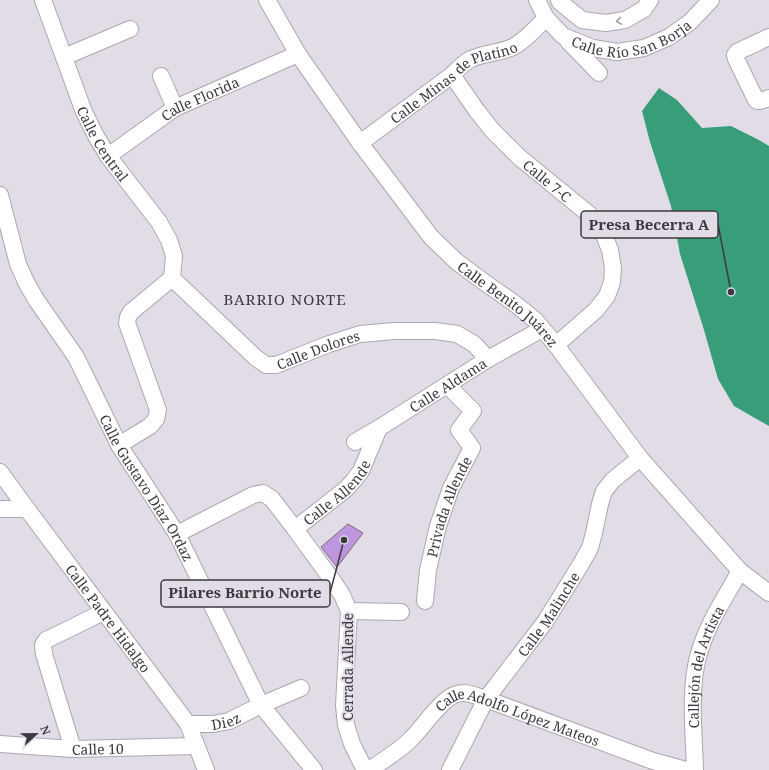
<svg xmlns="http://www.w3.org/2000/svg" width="769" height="770" viewBox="0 0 769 770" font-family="'Noto Serif',serif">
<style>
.water{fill:#389e7a}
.building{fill:#bf96dd;stroke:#726d76}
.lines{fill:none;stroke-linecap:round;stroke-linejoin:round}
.street-casing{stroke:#aca7b0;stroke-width:18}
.street{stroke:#fff;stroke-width:16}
.oneway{stroke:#9e9c9e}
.labels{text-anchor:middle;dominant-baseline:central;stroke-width:4;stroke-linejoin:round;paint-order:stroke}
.street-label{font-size:14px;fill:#3c3a3e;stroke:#e1dce6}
.neighbourhood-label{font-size:15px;letter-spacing:1px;fill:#3c3a3e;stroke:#e1dce6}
.leader{fill:none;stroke:#3c3a3e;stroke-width:1.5}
.callout-dot{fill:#3c3a3e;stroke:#e1dce6;stroke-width:1.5}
.callout{fill:#e1dce6;stroke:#3c3a3e;stroke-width:1.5}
.callout-label{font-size:15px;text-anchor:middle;font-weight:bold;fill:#3c3a3e}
</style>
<rect width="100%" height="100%" fill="#e1dce6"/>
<polygon class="water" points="659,88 677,100 702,128 731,126 759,140 769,146 769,426 734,406 718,379 704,330 680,254 671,206 650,142 642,111"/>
<polygon class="building" points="348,524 363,533 337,567 321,547"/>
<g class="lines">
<defs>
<g id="street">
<path id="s1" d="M43 0 84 112 96 136 108 156 159 222 169 240 174 256 172 278"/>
<path id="s2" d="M267 0 298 54 360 143 431 237 457 262 484 282 514 303 535 320 556 345 640 458 740 571 769 593"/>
<path id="s3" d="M537 0 546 18 563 36 593 48 617 52 644 48 669 37 690 22 711 0"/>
<polyline points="559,0 560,2 582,20 606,23 625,20 644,9 650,0"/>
<polyline points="769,37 737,52 735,55 736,59 756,100 758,101 760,101 769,98"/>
<polyline points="568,41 599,73"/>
<polyline points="64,57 130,29"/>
<path id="s4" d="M452 75 477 111 492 130 519 157 590 215 602 230 610 250 613 268 612 282 607 296 596 310 556 345"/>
<polyline points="161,76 175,108"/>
<path id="s5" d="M360 143 452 75C458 69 463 63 471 59 484 53 500 53 513 47 526 40 536 28 546 18"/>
<path id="s6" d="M108 156 175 108 298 54"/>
<path id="s7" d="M0 195 18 264 27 284 37 301 76 357 119 445 177 534 261 705 314 770"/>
<path id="s8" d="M172 278 256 358 266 365H276L329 344 360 334 394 331H435L457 334 474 344 488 359"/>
<path id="s9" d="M355 442 379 428 488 359 542 329"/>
<polyline points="119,445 150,426 156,419 158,410 127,323 128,317 131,312 172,278"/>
<path id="s10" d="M0 472 27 509 188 724 206 770"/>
<polyline points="0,509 27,509"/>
<polyline points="295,529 335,584 342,595 349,611 344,706 346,725 352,744 365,770"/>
<path id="s11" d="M177 534 253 495 263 493 272 499 295 529 346 489 354 480 361 471 379 428"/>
<path id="s12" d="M425 601 428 570 438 526 451 488 472 448 459 430 473 411 447 385"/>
<polyline points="349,611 401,612"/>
<path id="s13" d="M188 724H213L229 721 261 705 301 688"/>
<path id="s14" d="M0 744 73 749 196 746"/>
<polyline points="73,749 44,654 43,645 46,640 69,629 103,612"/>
<path id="s15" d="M369 770C384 760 399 751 411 739 423 727 440 701 454 695 466 690 475 696 486 699L653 761 686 770"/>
<path id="s16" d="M450 770 486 699 545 622 581 564 590 548 594 533 600 504 604 491 613 480 640 458"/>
<path id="s17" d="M695 770C694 734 689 691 698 657 706 626 724 599 740 571"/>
</g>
</defs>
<use href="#street" class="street-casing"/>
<use href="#street" class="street"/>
</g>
<defs><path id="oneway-chevron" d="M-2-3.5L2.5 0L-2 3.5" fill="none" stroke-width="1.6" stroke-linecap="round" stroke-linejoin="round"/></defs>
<use class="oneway" href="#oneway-chevron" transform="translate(619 21) rotate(171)"/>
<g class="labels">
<g class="street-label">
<text stroke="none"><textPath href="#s3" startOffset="118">Calle Río San Borja</textPath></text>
<text stroke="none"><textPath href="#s5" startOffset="113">Calle Minas de Platino</textPath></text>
<text stroke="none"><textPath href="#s6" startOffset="109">Calle Florida</textPath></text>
<text stroke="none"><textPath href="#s1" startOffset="156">Calle Central</textPath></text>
<text stroke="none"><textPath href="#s4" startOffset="143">Calle 7-C</textPath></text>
<text stroke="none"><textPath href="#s2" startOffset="391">Calle Benito Juárez</textPath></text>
<text stroke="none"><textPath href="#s8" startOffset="183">Calle Dolores</textPath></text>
<text stroke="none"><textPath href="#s9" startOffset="109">Calle Aldama</textPath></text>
<text stroke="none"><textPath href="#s7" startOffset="330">Calle Gustavo Díaz Ordaz</textPath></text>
<text stroke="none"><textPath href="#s11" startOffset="200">Calle Allende</textPath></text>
<text stroke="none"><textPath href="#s12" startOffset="98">Privada Allende</textPath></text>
<text stroke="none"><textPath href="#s16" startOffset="185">Calle Malinche</textPath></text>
<text stroke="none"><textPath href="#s10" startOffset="182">Calle Padre Hidalgo</textPath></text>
<text transform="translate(347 667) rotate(-90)">Cerrada Allende</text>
<text stroke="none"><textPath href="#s17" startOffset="105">Callejón del Artista</textPath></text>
<text stroke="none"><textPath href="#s13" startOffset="38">Diez</textPath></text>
<text stroke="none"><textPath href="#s15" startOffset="180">Calle Adolfo López Mateos</textPath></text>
<text stroke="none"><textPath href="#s14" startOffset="98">Calle 10</textPath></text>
</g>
<g class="neighbourhood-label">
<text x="285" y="299">BARRIO NORTE</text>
</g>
</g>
<path class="leader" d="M731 292L718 224M344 540L330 593"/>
<g class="callout-dot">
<circle cx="731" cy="292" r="4"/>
<circle cx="344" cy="540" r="4"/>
</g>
<g class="callout">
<rect x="581" y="211" width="137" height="27" rx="4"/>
<rect x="161" y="580" width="169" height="27" rx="4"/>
</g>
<g class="callout-label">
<text x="649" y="230">Presa Becerra A</text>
<text x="245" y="598">Pilares Barrio Norte</text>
</g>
<g transform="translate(36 734) rotate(68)" stroke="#e1dce6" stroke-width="3" paint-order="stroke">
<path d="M0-3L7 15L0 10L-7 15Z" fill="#3c3a3e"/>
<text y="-6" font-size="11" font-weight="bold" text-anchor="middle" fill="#3c3a3e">N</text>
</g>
</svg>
